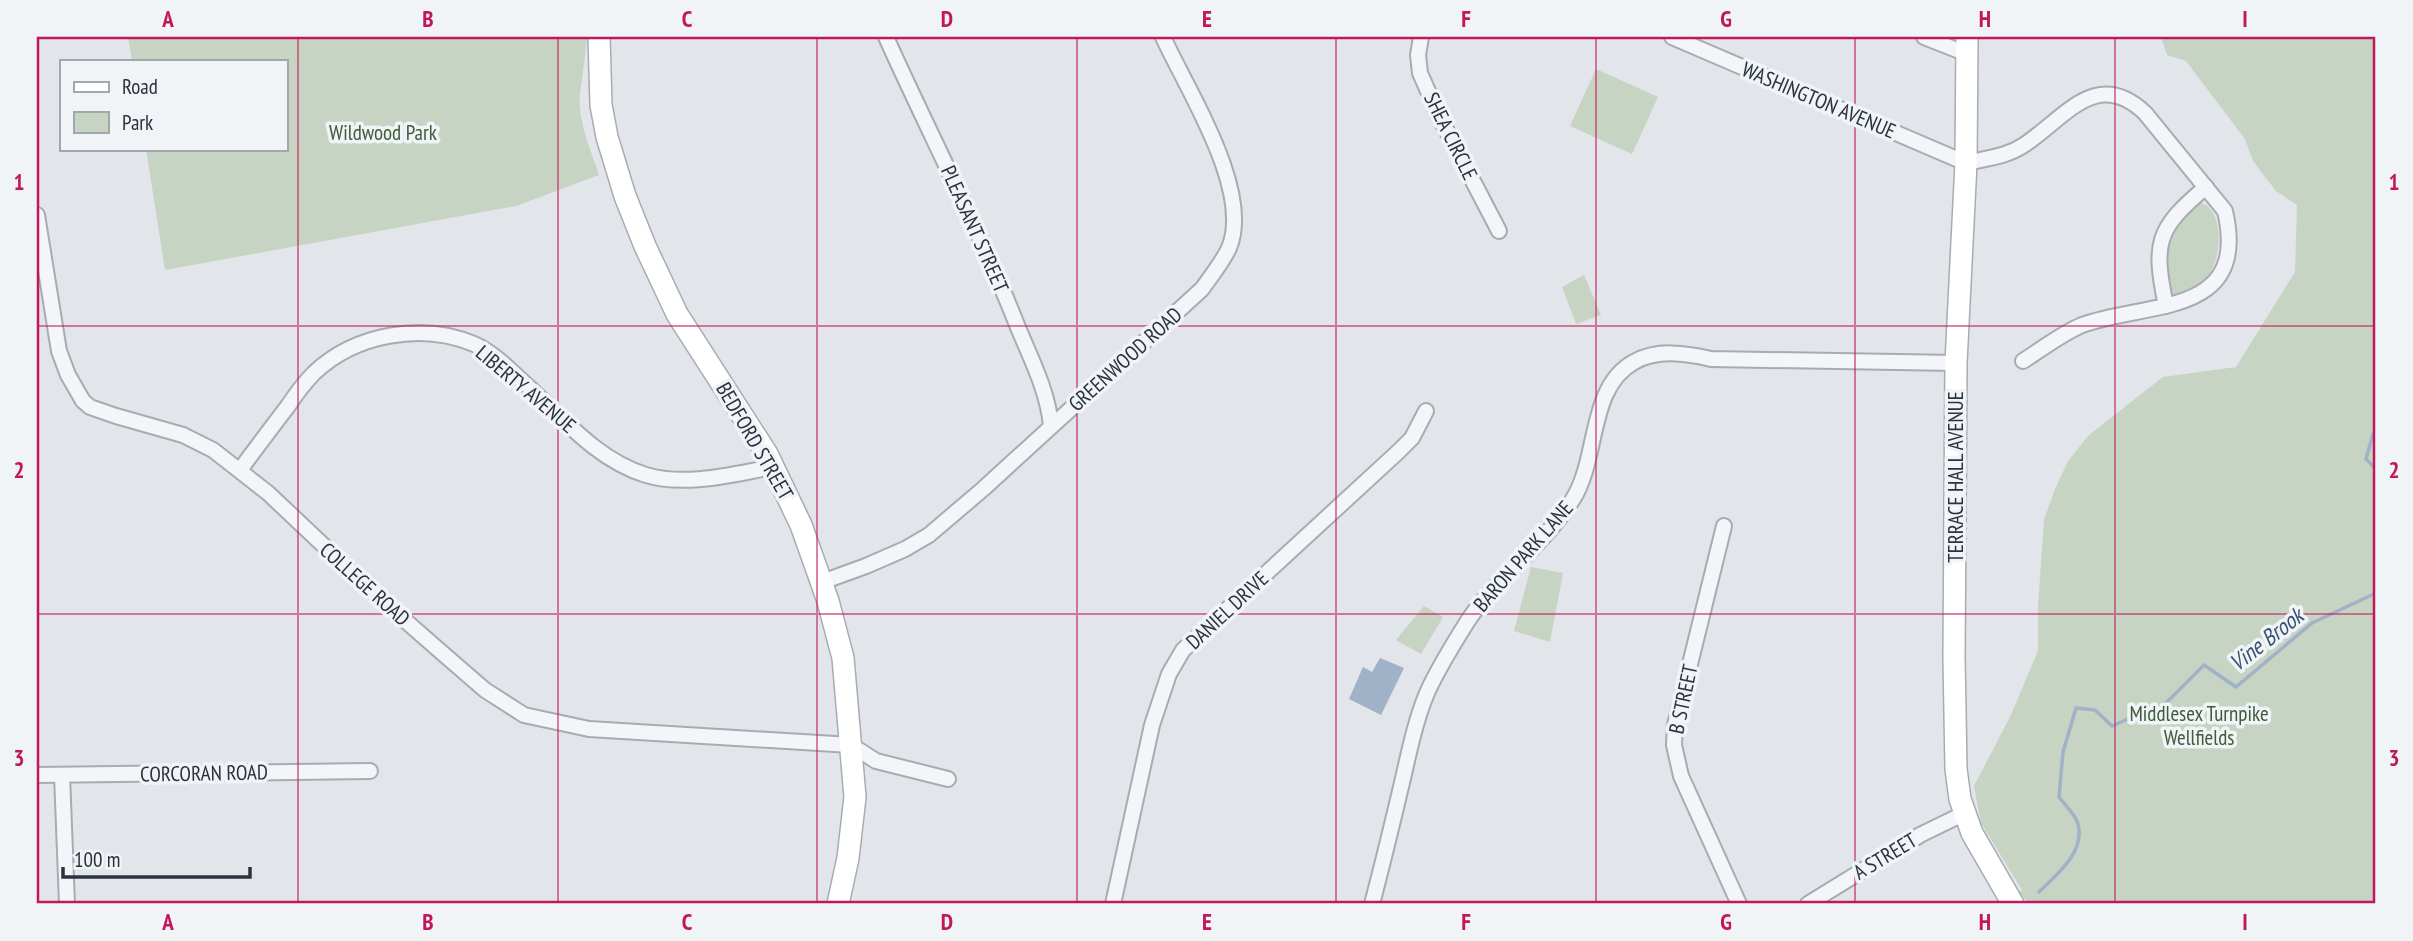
<svg xmlns="http://www.w3.org/2000/svg" width="2413" height="941" viewBox="0 0 2413 941" font-family="'PT Sans Narrow',sans-serif">
<style>
.green{fill:#c7d3c3}
.water{fill:#9fb2c7}
.lines{fill:none;stroke-linecap:round;stroke-linejoin:round}
.stream{stroke:#9fb2c7;stroke-width:3.5}
.street-casing{stroke:#a7acb3;stroke-width:18}
.secondary-casing{stroke:#a7acb3;stroke-width:24}
.street{stroke:#f4f5f8;stroke-width:14}
.secondary{stroke:#fff;stroke-width:21}
.grid{fill:none;stroke:#c2185b;stroke-width:2;stroke-opacity:0.55}
.labels{text-anchor:middle;dominant-baseline:central;stroke-width:7;stroke-linejoin:round;paint-order:stroke}
.street-label{font-size:21px;fill:#2b3240;stroke:#f1f4f7}
.park-label{font-size:21px;fill:#3f5b39;stroke:#f1f4f7}
.water-label{font-size:23px;font-style:italic;fill:#385172;stroke:#f1f4f7}
.neatline{fill:none;stroke:#c2185b;stroke-width:2.5}
.grid-label{font-size:23px;text-anchor:middle;font-weight:bold;fill:#c2185b}
</style>
<rect width="100%" height="100%" fill="#e2e5e9"/>
<g class="green">
<path d="M128 37H587C585 56 583 74 580 93 577 119 591 150 599 175L516 206 165 270 146 149H285V61H132Z"/>
<polygon points="2161,37 2376,37 2376,904 2030,904 2019,892 2022,890 1981,823 1974,786 2010,717 2038,651 2038,606 2044,520 2055,489 2068,461 2089,435 2163,377 2236,367 2295,272 2297,205 2276,191 2253,161 2245,139 2186,61 2167,55"/>
<polygon points="1596,69 1658,97 1632,154 1570,126"/>
<path d="M2198 203C2231 203 2227 301 2169 294 2160 275 2163 237 2175 219 2180 212 2191 208 2198 203Z"/>
<polygon points="1584,275 1601,315 1576,324 1562,287"/>
<polygon points="1531,567 1563,573 1550,642 1514,631"/>
<polygon points="1424,606 1443,617 1421,654 1396,640"/>
</g>
<polygon class="water" points="1380,658 1404,668 1381,715 1349,699 1363,667 1372,672"/>
<g class="lines">
<g class="stream">
<polyline points="2376,435 2373,434 2366,459 2376,469"/>
<path d="M2039 892C2057 874 2085 853 2078 824 2076 815 2065 805 2059 797L2063 752 2076 708 2095 710 2112 726 2167 702 2204 665 2236 687 2312 623 2376 593"/>
</g>
<defs>
<g id="street">
<path d="M886 37C929 133 978 226 1017 325 1030 357 1048 391 1051 426"/>
<polyline points="1421,37 1418,55 1420,73 1438,114 1499,231"/>
<path d="M1672 37 1966 163C1987 158 2006 157 2024 145 2065 118 2096 67 2145 113L2225 211C2250 318 2147 301 2082 325 2061 334 2042 349 2023 361"/>
<polyline points="1924,37 1967,54"/>
<polyline points="37,215 59,351 68,375 83,401 90,407 116,416 183,435 213,450 268,493 376,595 440,651 485,690 524,715 589,729 851,745 876,761 948,779"/>
<path d="M2166 306C2153 243 2156 229 2206 187"/>
<path d="M240 470C256 448 272 427 288 406 296 394 304 383 314 373 355 334 422 322 474 344 495 353 515 375 532 390 567 423 600 461 646 475 686 487 733 474 773 467"/>
<polyline points="1724,526 1675,725 1674,745 1681,776 1739,904"/>
<path d="M822 582 866 566 905 549 929 535 983 489 1202 289C1211 276 1222 263 1229 248 1253 191 1187 90 1163 37"/>
<polyline points="37,775 370,771"/>
<polyline points="62,775 67,904"/>
<polyline points="1113,904 1152,725 1169,674 1183,650 1399,451 1412,438 1426,411"/>
<path d="M1372 904C1382 866 1391 829 1400 791 1408 758 1414 724 1427 693 1438 668 1454 643 1469 619 1499 575 1544 545 1573 499 1599 458 1588 387 1634 362 1657 349 1685 353 1711 359L1956 363"/>
<polyline points="1808,904 1920,835 1965,813"/>
</g>
<g id="secondary">
<polyline points="599,37 601,105 607,137 625,196 645,246 677,314 767,454 801,525 828,601 843,658 855,797 848,858 838,904"/>
<polyline points="1967,37 1966,163 1956,363 1954,657 1956,769 1960,799 1972,833 2013,904"/>
</g>
</defs>
<use href="#street" class="street-casing"/>
<use href="#secondary" class="secondary-casing"/>
<use href="#street" class="street"/>
<use href="#secondary" class="secondary"/>
</g>
<path class="grid" d="M298 37V904M558 37V904M817 37V904M1077 37V904M1336 37V904M1596 37V904M1855 37V904M2115 37V904M37 326H2376M37 614H2376"/>
<g class="labels">
<g class="street-label">
<text transform="translate(1819 100) rotate(23)">WASHINGTON AVENUE</text>
<text transform="translate(1451 136) rotate(64)">SHEA CIRCLE</text>
<text transform="translate(975 229) rotate(66)">PLEASANT STREET</text>
<text transform="translate(1125 359) rotate(-42)">GREENWOOD ROAD</text>
<text transform="translate(526 389) rotate(40)">LIBERTY AVENUE</text>
<text transform="translate(755 441) rotate(60)">BEDFORD STREET</text>
<text transform="translate(1955 477) rotate(-90)">TERRACE HALL AVENUE</text>
<text transform="translate(1523 556) rotate(-49)">BARON PARK LANE</text>
<text transform="translate(365 584) rotate(42)">COLLEGE ROAD</text>
<text transform="translate(1227 610) rotate(-43)">DANIEL DRIVE</text>
<text transform="translate(1683 699) rotate(-78)">B STREET</text>
<text transform="translate(204 773) rotate(-1)">CORCORAN ROAD</text>
<text transform="translate(1885 856) rotate(-31)">A STREET</text>
</g>
<g class="park-label">
<text x="383" y="132">Wildwood Park</text>
<text x="2199" y="713">Middlesex Turnpike<tspan x="2199" dy="24">Wellfields</tspan></text>
</g>
<g class="water-label">
<text transform="translate(2266 639) rotate(-38)">Vine Brook</text>
</g>
</g>
<rect width="2413" height="941" fill="none" stroke="#f1f4f7" stroke-width="77"/>
<rect x="60" y="60" width="228" height="91" fill="#f1f4f7" stroke="#a2a6ae" stroke-width="2"/>
<rect x="74" y="82" width="35" height="10" fill="#ffffff" stroke="#a2a6ae" stroke-width="2"/>
<text x="122" y="94" font-size="21" fill="#2b3240">Road</text>
<rect x="74" y="112" width="35" height="21" fill="#c7d3c3" stroke="#a2a6ae" stroke-width="2"/>
<text x="122" y="130" font-size="21" fill="#2b3240">Park</text>
<path d="M63 867v10h187v-10" fill="none" stroke="#2b3240" stroke-width="3.5"/>
<text x="74" y="867" font-size="21" fill="#2b3240" stroke="#f1f4f7" stroke-width="5" paint-order="stroke">100 m</text>
<rect x="38" y="38" width="2336" height="864" class="neatline"/>
<g class="grid-label">
<text x="168" y="27">A</text>
<text x="428" y="27">B</text>
<text x="687" y="27">C</text>
<text x="947" y="27">D</text>
<text x="1207" y="27">E</text>
<text x="1466" y="27">F</text>
<text x="1726" y="27">G</text>
<text x="1985" y="27">H</text>
<text x="2245" y="27">I</text>
<text x="19" y="190">1</text>
<text x="2394" y="190">1</text>
<text x="19" y="478">2</text>
<text x="2394" y="478">2</text>
<text x="19" y="766">3</text>
<text x="2394" y="766">3</text>
<text x="168" y="930">A</text>
<text x="428" y="930">B</text>
<text x="687" y="930">C</text>
<text x="947" y="930">D</text>
<text x="1207" y="930">E</text>
<text x="1466" y="930">F</text>
<text x="1726" y="930">G</text>
<text x="1985" y="930">H</text>
<text x="2245" y="930">I</text>
</g>
</svg>
